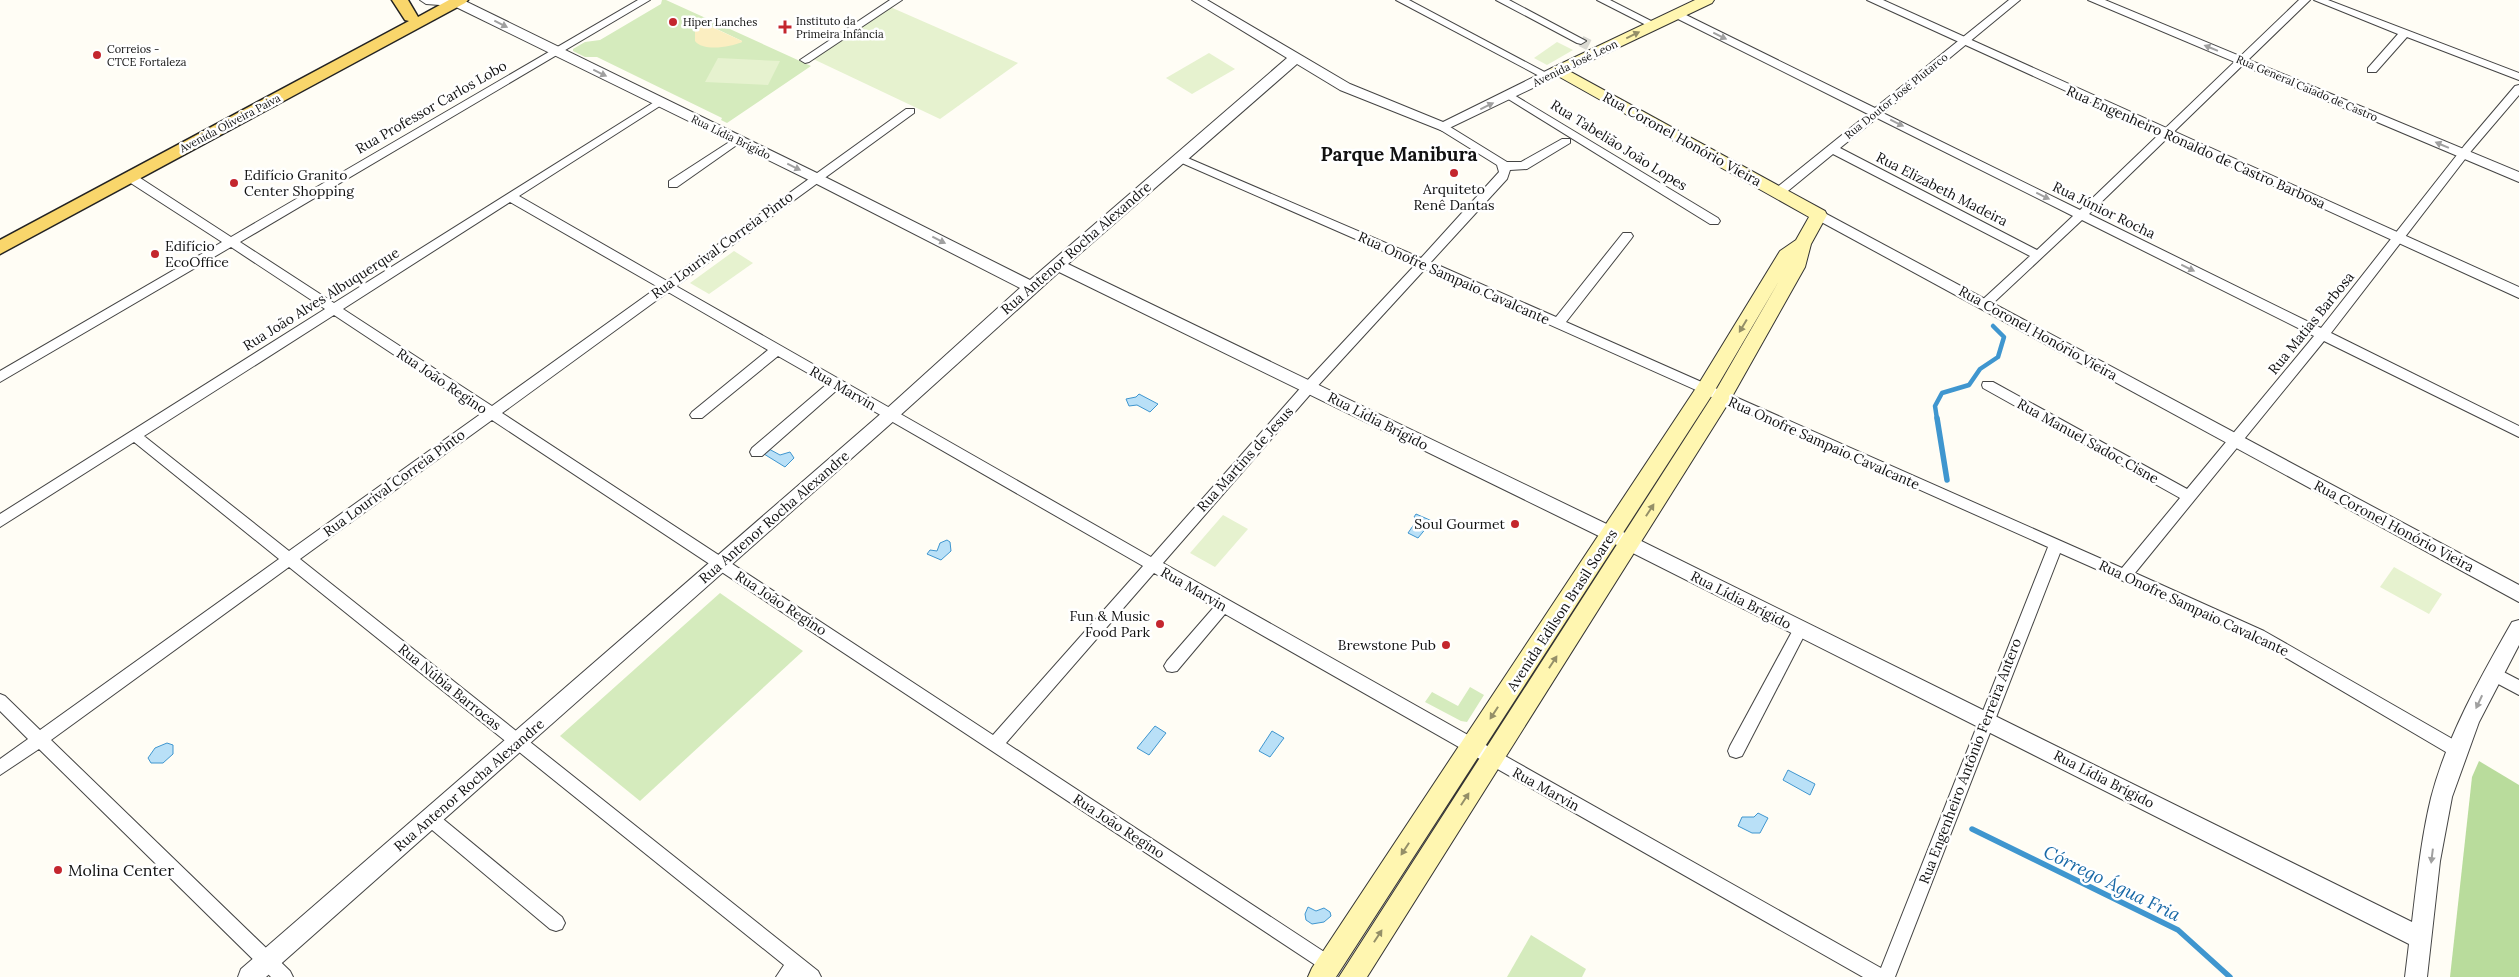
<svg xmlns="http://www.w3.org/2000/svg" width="2519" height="977" viewBox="0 0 2519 977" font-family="Lora,serif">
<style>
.green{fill:#d5ebbd;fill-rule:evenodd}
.forest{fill:#b9dc9c}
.sand{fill:#fbeec1}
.pitch{fill:#e6f2cf}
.water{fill:#b9e0f7;stroke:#3f96cf}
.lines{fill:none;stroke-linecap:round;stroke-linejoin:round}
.stream-far1{stroke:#3f96cf;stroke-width:4.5}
.stream{stroke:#3f96cf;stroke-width:5.5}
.minor-tunnel{stroke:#dbdad3;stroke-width:11;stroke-dasharray:11 5.5;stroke-linecap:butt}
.minor-casing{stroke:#444;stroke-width:2}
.tertiary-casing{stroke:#444;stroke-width:2}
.secondary-casing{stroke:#333;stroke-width:2}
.primary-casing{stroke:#222;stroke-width:3}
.minor{fill:#fff;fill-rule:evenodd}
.tertiary{fill:#fff;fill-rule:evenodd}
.secondary{fill:#fff6b0;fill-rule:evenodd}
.primary{fill:#f9d66b;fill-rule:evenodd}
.oneway{fill:#a0a0a0}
.oneway2{fill:#948f68}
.poi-dot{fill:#c4262e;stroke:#fff;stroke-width:2}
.labels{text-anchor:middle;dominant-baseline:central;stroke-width:5;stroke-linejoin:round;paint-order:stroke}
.far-poi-label{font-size:11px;fill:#111;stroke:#fff;text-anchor:start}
.far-street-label{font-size:11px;fill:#111;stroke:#fff}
.street-label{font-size:14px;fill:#111;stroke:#fff}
.poi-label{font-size:14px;fill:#111;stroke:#fff;text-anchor:end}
.near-poi-label{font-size:16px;fill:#111;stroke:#fff;text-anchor:start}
.near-water-label{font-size:18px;font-style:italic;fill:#1768a6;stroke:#fff}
.district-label{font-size:19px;font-weight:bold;fill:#111;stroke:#fff}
</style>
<rect width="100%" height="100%" fill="#fffdf5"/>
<g class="green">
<path d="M662 0H666L811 66 727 123 721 120 722 118 597 57H585L573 51V49L585 42 600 40 661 4ZM702 22 742 41V42L710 47Z"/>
<polygon points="720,593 803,651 640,801 560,736"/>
<polygon points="1470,687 1484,695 1467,722 1461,721 1425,702 1432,692 1458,706"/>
<polygon points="1531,935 1586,969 1582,977 1507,977"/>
</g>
<polygon class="forest" points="2479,761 2519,785 2519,977 2450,977 2472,777"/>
<path class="sand" d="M699 21 742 41V42C731 47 703 52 695 41V23Z"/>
<g class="pitch">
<polygon points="888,6 1018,63 940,119 809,57"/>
<polygon points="1557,42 1573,50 1547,65 1534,58"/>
<polygon points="1209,53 1235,69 1192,94 1166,78"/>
<polygon points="718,58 780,61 768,85 705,82"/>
<polygon points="734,251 753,263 709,294 690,283"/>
<polygon points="1223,515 1248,529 1215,567 1190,553"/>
<polygon points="2394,567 2442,594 2429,614 2380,587"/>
</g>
<g class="water">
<polygon points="1139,394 1158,404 1150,412 1137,405 1129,406 1126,399 1136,397"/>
<polygon points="769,449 780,455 790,452 794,458 785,467 764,454"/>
<polygon points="1416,514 1432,521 1418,538 1408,533 1417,520 1414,517"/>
<polygon points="947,540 950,542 951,551 941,560 927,554 930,550 937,551 940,543"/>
<polygon points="1155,726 1166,733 1149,755 1137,748"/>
<polygon points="1272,731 1284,738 1270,757 1259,751"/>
<polygon points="167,743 173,745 173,754 163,763 151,763 148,758 155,748"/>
<polygon points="1788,770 1815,784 1810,795 1783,780"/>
<polygon points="1758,813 1768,818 1760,833 1752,833 1738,826 1742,817 1754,817"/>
<polygon points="1308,907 1316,911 1324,908 1330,912 1331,916 1324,922 1312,924 1306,920 1305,914"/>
</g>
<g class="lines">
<polyline class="stream-far1" points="1937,419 1935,406 1942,393 1969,385 1980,369 1998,357 2004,337 1993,326"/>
<g class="stream">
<polyline points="1937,418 1947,480"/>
<polyline points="1972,829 2178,930 2230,977"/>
</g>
<polyline class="minor-tunnel" points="1581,41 1589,45"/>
<defs>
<g id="minor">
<path d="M638 0H650L240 242 334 303 659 99 663 100V104L519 196 667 281 906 109H914V113L676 286 1151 557 1304 384 1415 265 1175 160V156H1183L1421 258 1499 172 1497 165 1439 129V125H1447L1507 162H1521L1562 139H1570V143L1527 169 1510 170 1507 179 1431 262 1556 317 1623 233H1631L1633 236 1631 239 1566 322 2122 568 2180 498 1983 388 1982 385 1983 382H1993L2187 489 2314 336 2082 220 1989 307H1981L1979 304 1981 301 2030 256 1833 154 1783 195H1775V189L1868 114 1672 16V12H1680L1875 108 2009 0H2020L1883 113 2080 210 2299 0H2310L2089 214 2321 328 2464 146 2515 86 2519 85V95L2472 150 2331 333 2519 426V437L2324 341 2135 573 2264 631 2463 745 2465 750 2463 755 2457 757 2451 755 2254 639 2060 553 1895 977H1863L1225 614 1177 671 1172 672 1167 671 1164 666 1167 661 1214 607 1154 573 1006 743 1335 959 1338 965 1335 971 1329 974 492 420 300 559 818 971 821 977H776L784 965 289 567 51 740 290 971 293 977H271L39 749 0 775V759L28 739 0 711V694L5 696 40 730 279 559 134 442 0 527V514L325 309 231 247 0 382V371L222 242 126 180V174H134L231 237ZM1877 118 2073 216 2037 250 1840 148ZM510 202 658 287 492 406 343 309ZM1425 269 2048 547 1881 968 1163 563 1314 390ZM668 292 768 350 692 412 690 415 692 418H702L778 356 827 384 752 448 750 452 752 456H762L837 390 1143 566 993 735 502 413ZM334 315 482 413 289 551 144 436Z"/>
<polygon points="890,0 902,0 809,62 805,63 800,60"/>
<polygon points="1396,0 1409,0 1552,76 1551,78 1543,78"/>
<polygon points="1496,0 1509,0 1586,41 1581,44 1577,43"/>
<polygon points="1597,0 1610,0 1659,25 1650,27"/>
<polygon points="2314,0 2328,0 2519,73 2519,80 2407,37 2376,72 2368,72 2368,68 2398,34"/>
<polygon points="1509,92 1718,218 1720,221 1718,224 1710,224 1505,97 1504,95"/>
<polygon points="737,137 741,138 741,142 677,187 669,187 669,181"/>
<polygon points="1800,624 1805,626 1807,630 1742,756 1736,758 1730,756 1728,751 1730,746 1795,626"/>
<polygon points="2492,666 2519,680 2519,695 2487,678 2484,673 2487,668"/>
<polygon points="431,811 437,814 562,917 565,923 562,929 556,931 550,929 425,824 423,819 425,814"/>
</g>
<g id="tertiary">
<path d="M420 0H463L821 175 1030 280 1287 58 1192 0H1207L1350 84 1443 122 1552 68H1562L1564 71 1562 74 1443 131 1340 90 1297 64 1068 264 1617 529 2412 922C2417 881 2421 839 2431 798 2447 736 2480 678 2512 622L2519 620V645L2479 722 2452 797 2440 861 2427 977H2405L2409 944 1605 539 1059 272 896 419 266 977H238L241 969 884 411 1020 288 811 181 454 6 426 4Z"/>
<polygon points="1867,0 1883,0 2519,287 2519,298"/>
<polygon points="2088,0 2105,0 2519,172 2519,182"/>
<polygon points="1819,210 2519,585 2519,602 1814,218 1812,215 1814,212"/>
</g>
<polygon id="secondary" points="1695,0 1714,0 1712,3 1569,71 1825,211 1827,215 1811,244 1805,267 1729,402 1367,977 1339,977 1715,392 1779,281 1712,395 1336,977 1308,977 1312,968 1698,385 1780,251 1796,240 1809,217 1549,71 1552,68"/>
<polygon id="primary" points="392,0 408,0 418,17 449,0 468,0 465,3 0,254 0,240 409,21 405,20"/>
</defs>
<use href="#minor" class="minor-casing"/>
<use href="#tertiary" class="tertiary-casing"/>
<use href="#secondary" class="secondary-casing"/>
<use href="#primary" class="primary-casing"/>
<use href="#minor" class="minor"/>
<use href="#tertiary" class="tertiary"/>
<use href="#secondary" class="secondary"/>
<use href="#primary" class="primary"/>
</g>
<defs><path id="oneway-solid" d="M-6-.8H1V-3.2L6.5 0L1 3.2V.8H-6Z" transform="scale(1.25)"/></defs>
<g class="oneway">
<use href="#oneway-solid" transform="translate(501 24) rotate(27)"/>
<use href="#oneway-solid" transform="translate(1720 36) rotate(26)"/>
<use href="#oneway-solid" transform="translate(2211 48) rotate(-158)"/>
<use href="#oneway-solid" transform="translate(600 73) rotate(26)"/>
<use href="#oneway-solid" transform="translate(1487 106) rotate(-26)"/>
<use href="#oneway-solid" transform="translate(1897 123) rotate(26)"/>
<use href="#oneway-solid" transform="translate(2442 145) rotate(-157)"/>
<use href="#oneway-solid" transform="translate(794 167) rotate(26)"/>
<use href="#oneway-solid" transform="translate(2043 196) rotate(26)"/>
<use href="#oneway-solid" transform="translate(939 240) rotate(27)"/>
<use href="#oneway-solid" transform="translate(2188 268) rotate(26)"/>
<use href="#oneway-solid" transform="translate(2479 702) rotate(115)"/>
<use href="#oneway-solid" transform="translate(2432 856) rotate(97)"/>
</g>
<g class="oneway2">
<use href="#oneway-solid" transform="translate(1633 35) rotate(-26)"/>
<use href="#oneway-solid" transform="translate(1743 326) rotate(121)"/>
<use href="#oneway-solid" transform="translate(1650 510) rotate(-57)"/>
<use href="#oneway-solid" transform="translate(1553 662) rotate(-57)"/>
<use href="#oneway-solid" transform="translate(1494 713) rotate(123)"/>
<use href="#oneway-solid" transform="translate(1465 799) rotate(-57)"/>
<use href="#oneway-solid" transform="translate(1405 849) rotate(123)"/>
<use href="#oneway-solid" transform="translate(1378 936) rotate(-57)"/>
</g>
<g class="poi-dot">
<circle cx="673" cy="22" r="5"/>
<path d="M782.5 19.5h5v5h5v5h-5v5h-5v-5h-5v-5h5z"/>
<circle cx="97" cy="55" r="5"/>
<circle cx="1454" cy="173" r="5"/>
<circle cx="234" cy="183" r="5"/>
<circle cx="155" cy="254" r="5"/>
<circle cx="1515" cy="524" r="5"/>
<circle cx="1160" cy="624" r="5"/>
<circle cx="1446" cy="645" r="5"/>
<circle cx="58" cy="870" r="5"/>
</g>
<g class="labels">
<g class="far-poi-label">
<text x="796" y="21">Instituto da<tspan x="796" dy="13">Primeira Infância</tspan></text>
<text x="683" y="22">Hiper Lanches</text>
<text x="107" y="49">Correios -<tspan x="107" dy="13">CTCE Fortaleza</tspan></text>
</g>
<g class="far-street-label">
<text transform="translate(1575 63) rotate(-26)">Avenida José Leon</text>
<text transform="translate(2307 88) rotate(23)">Rua General Caiado de Castro</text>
<text transform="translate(1896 96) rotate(-39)">Rua Doutor José Plutarco</text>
<text transform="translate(230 123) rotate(-28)">Avenida Oliveira Paiva</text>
<text transform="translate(731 137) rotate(26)">Rua Lídia Brígido</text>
</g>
<g class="street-label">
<text transform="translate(431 107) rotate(-30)">Rua Professor Carlos Lobo</text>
<text transform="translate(1682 139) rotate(29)">Rua Coronel Honório Vieira</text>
<text transform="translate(1619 145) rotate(32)">Rua Tabelião João Lopes</text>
<text transform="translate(2196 147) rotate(24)">Rua Engenheiro Ronaldo de Castro Barbosa</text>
<text transform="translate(1942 189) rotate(27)">Rua Elizabeth Madeira</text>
<text transform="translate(2104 210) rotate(26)">Rua Júnior Rocha</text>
<text transform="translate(722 245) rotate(-36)">Rua Lourival Correia Pìnto</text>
<text transform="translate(1076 248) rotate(-41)">Rua Antenor Rocha Alexandre</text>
<text transform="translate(1454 278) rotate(24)">Rua Onofre Sampaio Cavalcante</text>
<text transform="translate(321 299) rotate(-32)">Rua João Alves Albuquerque</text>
<text transform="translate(2311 323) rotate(-51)">Rua Matias Barbosa</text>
<text transform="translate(2038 333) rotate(29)">Rua Coronel Honório Vieira</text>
<text transform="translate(442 381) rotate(34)">Rua João Regino</text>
<text transform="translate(843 388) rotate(30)">Rua Marvin</text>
<text transform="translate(1378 421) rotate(27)">Rua Lídia Brígido</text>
<text transform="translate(2088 441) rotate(29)">Rua Manuel Sadoc Cisne</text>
<text transform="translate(1824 443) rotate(24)">Rua Onofre Sampaio Cavalcante</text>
<text transform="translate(1245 459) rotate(-48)">Rua Martins de Jesus</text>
<text transform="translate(394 483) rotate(-36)">Rua Lourival Correia Pìnto</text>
<text transform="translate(774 517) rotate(-41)">Rua Antenor Rocha Alexandre</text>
<text transform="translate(2394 526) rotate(28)">Rua Coronel Honório Vieira</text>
<text transform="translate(1194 589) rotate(30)">Rua Marvin</text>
<text transform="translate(1741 600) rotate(27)">Rua Lídia Brígido</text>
<text transform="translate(781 603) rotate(33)">Rua João Regino</text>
<text transform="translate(2194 608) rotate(25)">Rua Onofre Sampaio Cavalcante</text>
<text transform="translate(1562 610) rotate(-57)">Avenida Edilson Brasil Soares</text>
<text transform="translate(450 687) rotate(39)">Rua Núbia Barrocas</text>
<text transform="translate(1970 761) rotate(-69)">Rua Engenheiro Antônio Ferreira Antero</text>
<text transform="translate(2104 779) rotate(27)">Rua Lídia Brígido</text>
<text transform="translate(469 785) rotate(-41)">Rua Antenor Rocha Alexandre</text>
<text transform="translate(1546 789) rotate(29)">Rua Marvin</text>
<text transform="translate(1119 826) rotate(33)">Rua João Regino</text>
</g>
<g class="poi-label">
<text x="244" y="175" text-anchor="start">Edifício Granito<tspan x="244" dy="16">Center Shopping</tspan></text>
<text x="1454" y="189" text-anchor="middle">Arquiteto<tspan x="1454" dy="16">Renê Dantas</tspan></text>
<text x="165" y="246" text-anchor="start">Edifício<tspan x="165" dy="16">EcoOffice</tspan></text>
<text x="1505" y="524">Soul Gourmet</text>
<text x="1150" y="616">Fun &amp; Music<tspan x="1150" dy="16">Food Park</tspan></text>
<text x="1436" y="645">Brewstone Pub</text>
</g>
<g class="near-poi-label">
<text x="68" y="870">Molina Center</text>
</g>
<g class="near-water-label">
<text transform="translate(2112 883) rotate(26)">Córrego Água Fria</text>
</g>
<g class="district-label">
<text x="1399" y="154">Parque Manibura</text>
</g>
</g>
</svg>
